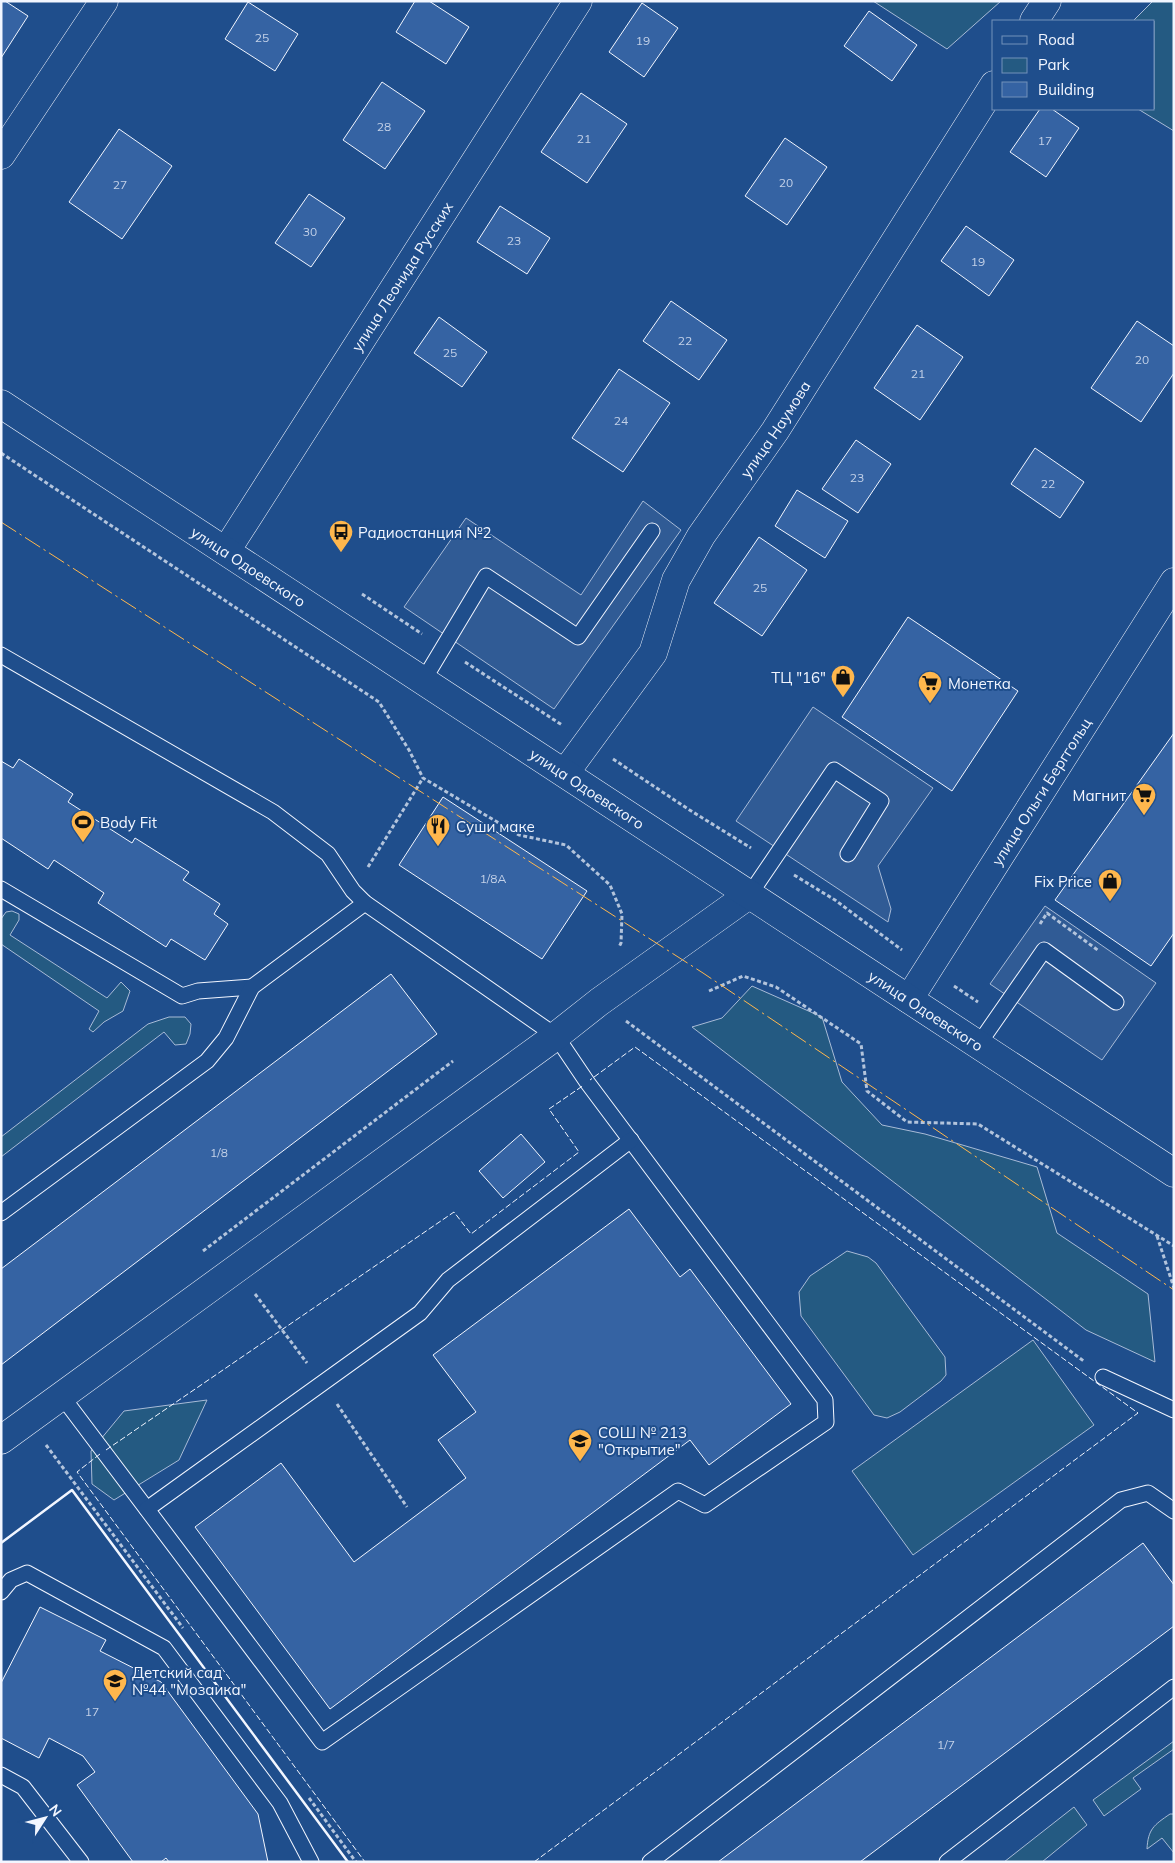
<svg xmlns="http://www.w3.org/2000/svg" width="1175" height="1863" viewBox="0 0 1175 1863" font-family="Mulish,sans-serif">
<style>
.green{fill:#245a82;stroke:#a8bbd7}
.parking{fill:#305b95;stroke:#a8bbd7}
.building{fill:#3563a3;stroke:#f2f6ff}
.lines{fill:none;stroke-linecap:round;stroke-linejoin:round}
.service-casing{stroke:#f2f6ff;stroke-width:17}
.minor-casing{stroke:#f2f6ff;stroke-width:29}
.tertiary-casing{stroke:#f2f6ff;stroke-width:29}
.path{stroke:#b3c4dc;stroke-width:3;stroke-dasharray:4 2.5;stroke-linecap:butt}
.service{stroke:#1f4e8c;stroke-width:15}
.minor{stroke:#1f4e8c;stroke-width:28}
.tertiary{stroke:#1f4e8c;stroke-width:28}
.fence{stroke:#f2f6ff;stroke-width:1;stroke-dasharray:6 2.5;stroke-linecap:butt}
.wall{stroke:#f2f6ff;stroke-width:2.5}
.power{stroke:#ffb74d;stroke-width:1;stroke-dasharray:18 4 2.5 4;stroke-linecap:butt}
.labels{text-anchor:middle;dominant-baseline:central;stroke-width:4;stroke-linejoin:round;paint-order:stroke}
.number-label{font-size:12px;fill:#c3d1e8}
.street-label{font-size:15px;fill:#f2f6ff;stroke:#1f4e8c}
.poi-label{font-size:15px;fill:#f2f6ff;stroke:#1f4e8c;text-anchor:start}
</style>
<rect width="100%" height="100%" fill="#1f4e8c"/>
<g class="green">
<polygon points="873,1 1001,1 947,49"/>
<polygon points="1153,1 1174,1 1174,131 1138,109 1154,109 1154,21 1133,21"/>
<polygon points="12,911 19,914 19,920 10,935 107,998 121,982 130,991 123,1011 104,1022 93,1032 89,1029 99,1011 1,944 1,919 6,912"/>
<polygon points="752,986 822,1017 842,1082 882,1125 925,1134 1037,1167 1057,1233 1148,1294 1155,1362 1086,1330 692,1027 722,1018"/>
<polygon points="169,1017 185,1017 191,1024 190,1034 186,1044 175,1045 164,1032 1,1157 1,1137 148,1024"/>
<polygon points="847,1251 868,1257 876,1263 945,1357 946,1375 941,1381 900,1412 887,1418 874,1415 801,1316 799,1292 810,1276"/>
<polygon points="1033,1340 1094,1425 913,1555 852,1471"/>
<polygon points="207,1400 179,1460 114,1500 92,1484 91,1451 124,1411"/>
<polygon points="1174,1741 1174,1749 1133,1778 1141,1789 1104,1816 1093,1800"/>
<polygon points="1074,1807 1087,1825 1042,1862 1004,1862"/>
<path d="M1170 1814H1174V1853L1162 1838 1147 1849C1148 1829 1154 1825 1170 1814Z"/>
</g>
<g class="parking">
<polygon points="643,501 681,530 554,709 404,607 466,518 581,595"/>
<polygon points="813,707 933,788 878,866 891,909 888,922 736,821"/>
<polygon points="1045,906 1156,983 1102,1060 990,984"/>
</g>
<g class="building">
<polygon points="1,1 5,1 28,16 1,58"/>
<polygon points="415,1 429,1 469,27 446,64 396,32"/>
<polygon points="248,2 298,34 275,71 225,39"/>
<polygon points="642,3 678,28 644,77 609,52"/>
<polygon points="869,11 917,45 892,81 844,46"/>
<polygon points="382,82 425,111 385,169 343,140"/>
<polygon points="581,93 627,124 587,183 541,152"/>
<polygon points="1040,109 1052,109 1079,128 1046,177 1010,152"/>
<polygon points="119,129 172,166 122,239 69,202"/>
<polygon points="785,138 827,167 787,225 745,196"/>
<polygon points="309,194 345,218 311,267 275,243"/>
<polygon points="500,206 550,238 527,274 477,242"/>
<polygon points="966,226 1014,260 989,296 941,261"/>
<polygon points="671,301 727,340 699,380 643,341"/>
<polygon points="439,317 487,352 462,387 414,353"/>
<polygon points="1137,321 1174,346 1174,373 1141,422 1091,388"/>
<polygon points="917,325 963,357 920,420 874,388"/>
<polygon points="619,369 670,403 623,472 572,438"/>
<polygon points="856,440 891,464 858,513 822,489"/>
<polygon points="1035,448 1084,482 1060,518 1011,484"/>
<polygon points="797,490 848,521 825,558 775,526"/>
<polygon points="759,537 807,570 762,636 714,603"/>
<polygon points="908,617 1018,691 952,791 842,717"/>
<polygon points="1174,733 1174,933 1151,966 1055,900"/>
<polygon points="19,759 73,794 68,802 132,843 135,838 189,872 183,880 220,904 214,914 228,924 205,960 171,939 166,947 98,903 104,893 54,860 48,869 1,838 1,761 13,768"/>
<polygon points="443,797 587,891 542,959 399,865"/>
<polygon points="391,974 437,1034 1,1365 1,1269"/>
<polygon points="521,1134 545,1162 503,1198 479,1171"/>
<polygon points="629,1209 680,1277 690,1269 791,1404 709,1465 690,1440 330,1709 195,1527 281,1463 354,1562 466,1478 438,1440 476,1412 433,1355"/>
<polygon points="1143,1543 1174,1585 1174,1626 860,1862 718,1862"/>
<polygon points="40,1607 106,1640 100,1651 161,1682 258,1814 268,1862 169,1862 166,1858 161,1862 133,1862 77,1785 95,1772 83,1756 49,1738 39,1758 1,1738 1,1683"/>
</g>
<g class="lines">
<defs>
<g id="service">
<polyline points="1,655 273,812 328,854 353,891 365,903 556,1036 587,1082 825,1400 826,1422 705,1505 678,1491 322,1742 61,1395"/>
<polyline points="423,681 486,576 578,637 652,531"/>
<polyline points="1,889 182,996 198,991 252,987"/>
<polyline points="750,894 834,770 881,801 848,854"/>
<polyline points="978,1045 1044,950 1116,1002"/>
<polyline points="1,1213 207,1061 226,1038 252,987 365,903"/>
<polyline points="1103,1377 1174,1410"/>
<polyline points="147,1509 420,1313 448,1280 631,1140"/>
<polyline points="1,1592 11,1580 27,1573 164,1648 280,1803 311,1862"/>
<polyline points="1,1775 23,1787 81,1862"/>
<polyline points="650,1862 1121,1500 1148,1493 1174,1511"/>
<polyline points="947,1862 1174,1687"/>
</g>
<g id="minor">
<polyline points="1034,21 1047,1"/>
<polyline points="1,155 104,1"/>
<path id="s1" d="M226 551 578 1"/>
<path id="s2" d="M565 773 653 653 676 580 701 536 775 431 994 85"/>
<path id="s3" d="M909 999 1174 582"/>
<polyline points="1,1440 556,1036 599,1002 750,894"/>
</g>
<g id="tertiary">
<path id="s4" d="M1 404 1174 1173"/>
</g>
</defs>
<use href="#service" class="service-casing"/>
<use href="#minor" class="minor-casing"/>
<use href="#tertiary" class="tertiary-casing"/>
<g class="path">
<polyline points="1,453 379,702 409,750 423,778 519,835 566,845 610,885 622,914 621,943 619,947"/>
<polyline points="362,594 422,634"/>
<polyline points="465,662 562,725"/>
<polyline points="613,759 688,809 751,848"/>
<polyline points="368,867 423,778"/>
<polyline points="794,875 835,900 902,950"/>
<polyline points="1040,924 1047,913 1099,951"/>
<polyline points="954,986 978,1002"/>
<polyline points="709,991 743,976 776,987 861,1044 867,1091 907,1122 978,1124 1174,1246"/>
<polyline points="626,1021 1085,1362"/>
<polyline points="1157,1236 1174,1288"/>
<polyline points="203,1251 453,1061"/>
<polyline points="255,1294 307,1363"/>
<polyline points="337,1404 407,1507"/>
<polyline points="46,1445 183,1628"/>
<polyline points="309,1798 356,1862"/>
</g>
<use href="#service" class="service"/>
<use href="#minor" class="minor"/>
<use href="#tertiary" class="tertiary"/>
<g class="fence">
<polyline points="106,1450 454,1212 471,1234 579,1152 549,1109 584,1085"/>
<polyline points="100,1454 77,1472 365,1862"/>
<polyline points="534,1862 1138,1413 635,1047 590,1080"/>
</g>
<polyline class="wall" points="1,1543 72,1490 348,1862"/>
<polyline class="power" points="1,522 703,973 1174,1290"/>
</g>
<defs>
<symbol id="bus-pin" viewBox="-11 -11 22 30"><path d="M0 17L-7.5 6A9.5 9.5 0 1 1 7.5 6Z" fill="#ffb74d" stroke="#1f4e8c"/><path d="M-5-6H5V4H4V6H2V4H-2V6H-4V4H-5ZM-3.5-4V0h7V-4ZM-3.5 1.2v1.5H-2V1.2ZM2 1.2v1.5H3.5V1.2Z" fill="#111"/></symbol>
<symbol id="shop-pin" viewBox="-11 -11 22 30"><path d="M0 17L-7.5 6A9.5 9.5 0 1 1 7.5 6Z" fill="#ffb74d" stroke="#1f4e8c"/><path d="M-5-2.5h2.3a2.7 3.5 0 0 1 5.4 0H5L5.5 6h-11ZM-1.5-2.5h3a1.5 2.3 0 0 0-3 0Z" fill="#111"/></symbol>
<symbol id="supermarket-pin" viewBox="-11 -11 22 30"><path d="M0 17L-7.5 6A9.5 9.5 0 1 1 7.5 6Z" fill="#ffb74d" stroke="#1f4e8c"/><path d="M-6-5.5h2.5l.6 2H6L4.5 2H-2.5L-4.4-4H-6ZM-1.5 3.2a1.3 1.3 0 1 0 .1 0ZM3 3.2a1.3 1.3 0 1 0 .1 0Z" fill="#111"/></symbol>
<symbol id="stadium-pin" viewBox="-11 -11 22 30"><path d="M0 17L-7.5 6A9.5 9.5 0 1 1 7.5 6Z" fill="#ffb74d" stroke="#1f4e8c"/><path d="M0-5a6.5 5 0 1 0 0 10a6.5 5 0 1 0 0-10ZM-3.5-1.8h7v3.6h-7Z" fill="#111"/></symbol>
<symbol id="restaurant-pin" viewBox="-11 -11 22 30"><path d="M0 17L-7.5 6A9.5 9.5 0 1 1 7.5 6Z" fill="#ffb74d" stroke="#1f4e8c"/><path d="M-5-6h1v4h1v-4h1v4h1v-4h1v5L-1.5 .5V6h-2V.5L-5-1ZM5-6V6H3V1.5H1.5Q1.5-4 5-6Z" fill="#111"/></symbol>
<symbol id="school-pin" viewBox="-11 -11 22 30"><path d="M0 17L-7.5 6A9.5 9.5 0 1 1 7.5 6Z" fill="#ffb74d" stroke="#1f4e8c"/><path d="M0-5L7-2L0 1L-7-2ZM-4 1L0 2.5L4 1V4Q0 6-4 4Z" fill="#111"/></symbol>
</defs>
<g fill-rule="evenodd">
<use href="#bus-pin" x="327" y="518" width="28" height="38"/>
<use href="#shop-pin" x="829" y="663" width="28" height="38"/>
<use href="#supermarket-pin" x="916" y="669" width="28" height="38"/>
<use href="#supermarket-pin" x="1130" y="781" width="28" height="38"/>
<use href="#stadium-pin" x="69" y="808" width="28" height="38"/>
<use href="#restaurant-pin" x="424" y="812" width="28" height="38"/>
<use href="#shop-pin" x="1096" y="867" width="28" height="38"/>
<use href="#school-pin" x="566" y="1427" width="28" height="38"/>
<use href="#school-pin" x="101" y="1667" width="28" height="38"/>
</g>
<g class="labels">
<g class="number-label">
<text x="262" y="37">25</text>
<text x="643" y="40">19</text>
<text x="384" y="126">28</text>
<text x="584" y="138">21</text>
<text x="1045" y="140">17</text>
<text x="786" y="182">20</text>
<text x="120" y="184">27</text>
<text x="310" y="231">30</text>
<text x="514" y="240">23</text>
<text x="978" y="261">19</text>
<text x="685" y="340">22</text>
<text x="450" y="352">25</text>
<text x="1142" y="359">20</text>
<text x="918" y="373">21</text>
<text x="621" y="420">24</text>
<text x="857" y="477">23</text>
<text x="1048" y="483">22</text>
<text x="760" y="587">25</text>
<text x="493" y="878">1/8А</text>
<text x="219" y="1152">1/8</text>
<text x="92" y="1711">17</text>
<text x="946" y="1744">1/7</text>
</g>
<g class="street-label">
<text stroke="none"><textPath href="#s1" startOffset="326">улица Леонида Русских</textPath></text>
<text stroke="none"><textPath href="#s2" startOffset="406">улица Наумова</textPath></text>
<text stroke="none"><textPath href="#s4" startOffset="296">улица Одоевского</textPath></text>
<text stroke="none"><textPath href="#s4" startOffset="701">улица Одоевского</textPath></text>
<text stroke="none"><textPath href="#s3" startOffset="246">улица Ольги Берггольц</textPath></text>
<text stroke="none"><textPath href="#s4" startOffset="1106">улица Одоевского</textPath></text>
</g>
<g class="poi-label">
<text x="358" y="532">Радиостанция №2</text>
<text x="826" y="677" text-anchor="end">ТЦ "16"</text>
<text x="948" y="683">Монетка</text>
<text x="1126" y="795" text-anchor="end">Магнит</text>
<text x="100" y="822">Body Fit</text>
<text x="456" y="826">Суши маке</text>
<text x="1092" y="881" text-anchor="end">Fix Price</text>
<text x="598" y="1432">СОШ № 213<tspan x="598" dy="17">"Открытие"</tspan></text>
<text x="132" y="1672">Детский сад<tspan x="132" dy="17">№44 "Мозаика"</tspan></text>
</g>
</g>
<rect width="1175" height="1863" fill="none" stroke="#f2f6ff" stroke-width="5"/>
<rect x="992" y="20" width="162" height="90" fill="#1f4e8c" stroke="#7391ba"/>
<rect x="1002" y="36" width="25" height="8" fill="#1f4e8c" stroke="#7391ba"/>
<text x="1038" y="45" font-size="15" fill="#f2f6ff">Road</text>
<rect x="1002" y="58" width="25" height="15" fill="#245a82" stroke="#7391ba"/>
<text x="1038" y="70" font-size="15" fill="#f2f6ff">Park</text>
<rect x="1002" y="82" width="25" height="15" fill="#3563a3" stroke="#7391ba"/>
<text x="1038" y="95" font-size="15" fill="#f2f6ff">Building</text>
<g transform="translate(45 1818) rotate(54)" stroke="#1f4e8c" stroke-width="4" paint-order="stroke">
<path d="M0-4L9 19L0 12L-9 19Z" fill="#f2f6ff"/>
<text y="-8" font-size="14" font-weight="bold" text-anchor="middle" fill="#f2f6ff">N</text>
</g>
</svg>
